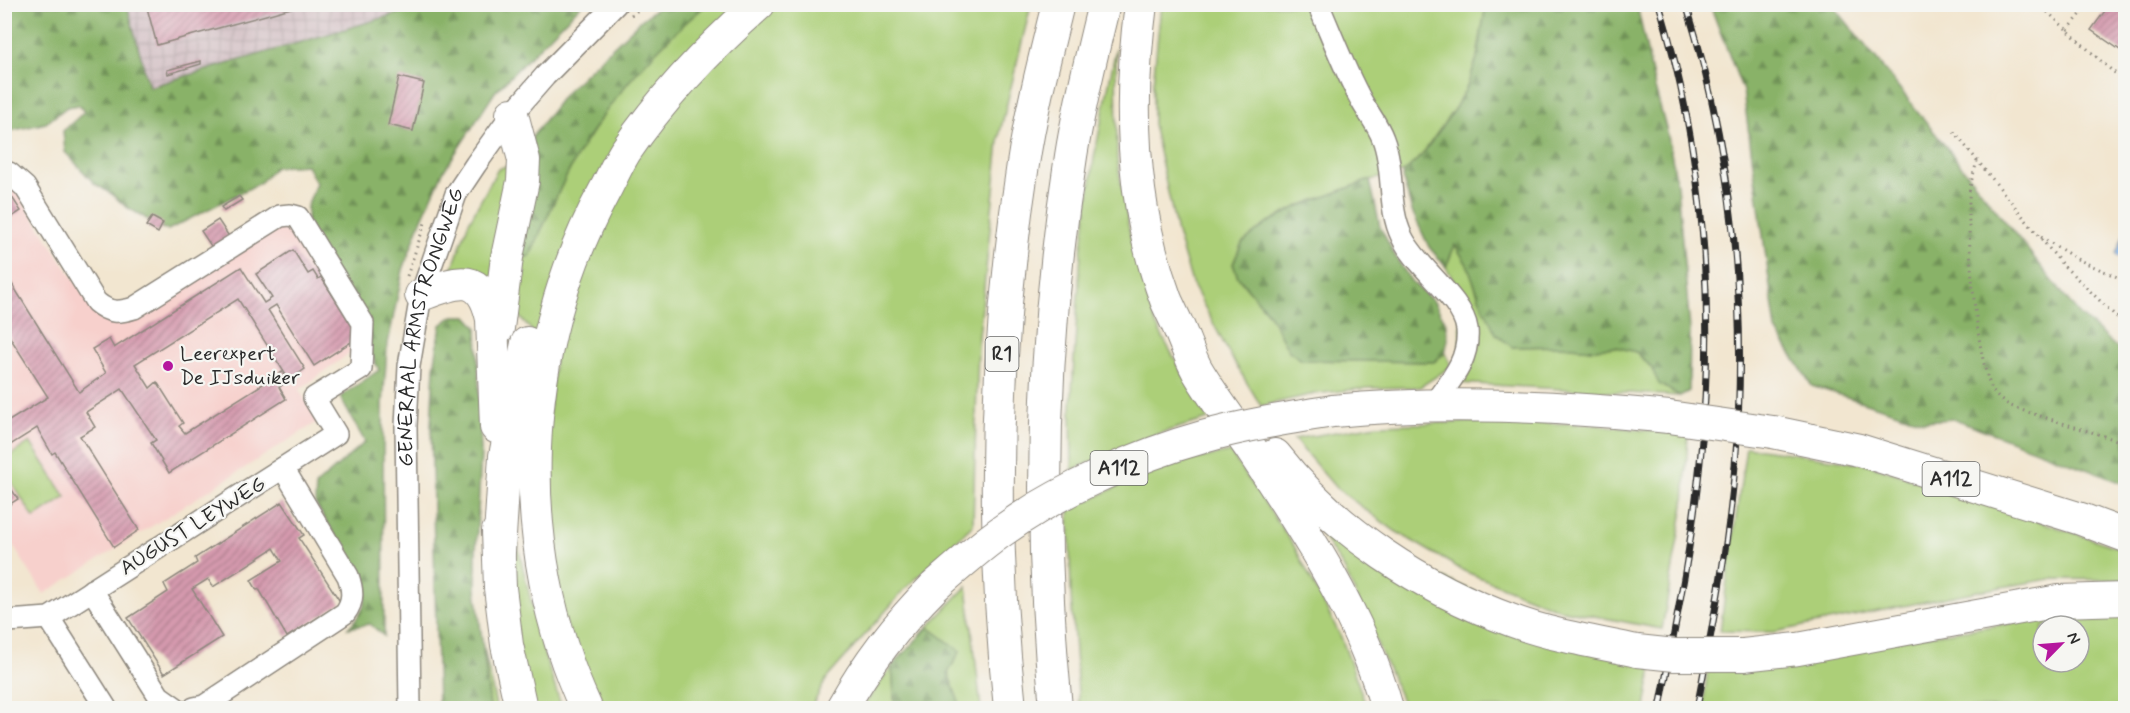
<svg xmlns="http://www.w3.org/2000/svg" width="2130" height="713" viewBox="0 0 2130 713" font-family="Mynerve,sans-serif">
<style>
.built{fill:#f7d0cc}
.industrial{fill:url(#industrial-grid)}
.grass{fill:#accf78;stroke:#6c7d52;stroke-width:1.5;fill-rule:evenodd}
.forest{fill:url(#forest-firs);stroke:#5a6e4a;stroke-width:1.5}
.water{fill:url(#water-ripples);stroke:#56708c;stroke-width:1.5}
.building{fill:url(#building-hatch)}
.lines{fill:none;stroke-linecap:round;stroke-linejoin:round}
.minor-casing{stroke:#8e887e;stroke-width:24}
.highway-casing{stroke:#8e887e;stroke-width:34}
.path{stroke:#8e887e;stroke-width:3;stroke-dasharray:1.5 4.5;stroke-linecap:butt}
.minor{stroke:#fff;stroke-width:21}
.highway{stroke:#fff;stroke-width:32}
.rail-casing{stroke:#2b2b2b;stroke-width:7}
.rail{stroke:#f6f6f2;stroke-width:4.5;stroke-dasharray:14;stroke-linecap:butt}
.highway-bridge-casing{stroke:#8e887e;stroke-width:34;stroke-linecap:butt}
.highway-bridge{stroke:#fff;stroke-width:32}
.poi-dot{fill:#b5179e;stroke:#f6f6f2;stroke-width:2}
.labels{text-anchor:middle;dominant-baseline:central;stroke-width:4.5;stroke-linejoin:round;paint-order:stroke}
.shield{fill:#f6f6f2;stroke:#686867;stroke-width:1.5}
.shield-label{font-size:20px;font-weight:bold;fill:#2b2b2b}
.street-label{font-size:21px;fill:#2b2b2b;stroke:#f6f6f2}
.poi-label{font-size:21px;fill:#2b2b2b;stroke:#f6f6f2;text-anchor:start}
</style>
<defs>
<pattern id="industrial-grid" width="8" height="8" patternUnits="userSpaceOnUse" patternTransform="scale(1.5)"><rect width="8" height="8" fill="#d2bec3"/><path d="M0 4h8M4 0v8" fill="none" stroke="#b4a3a8"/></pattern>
<pattern id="forest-firs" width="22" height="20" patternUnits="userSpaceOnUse" patternTransform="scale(1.5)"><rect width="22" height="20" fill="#89b268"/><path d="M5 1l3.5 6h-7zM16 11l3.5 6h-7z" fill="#709156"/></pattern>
<pattern id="water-ripples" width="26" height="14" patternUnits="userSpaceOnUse" patternTransform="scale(1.5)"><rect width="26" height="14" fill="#80b5ee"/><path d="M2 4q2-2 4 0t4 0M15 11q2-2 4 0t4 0" fill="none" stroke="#6993c1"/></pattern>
<pattern id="building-hatch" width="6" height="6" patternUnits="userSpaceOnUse" patternTransform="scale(1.5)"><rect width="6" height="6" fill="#d59aae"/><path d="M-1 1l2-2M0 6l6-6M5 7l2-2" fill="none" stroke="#ad7e8e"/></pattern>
</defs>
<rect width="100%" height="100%" fill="#f6f6f2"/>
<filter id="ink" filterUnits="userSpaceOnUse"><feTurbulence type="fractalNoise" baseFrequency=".0167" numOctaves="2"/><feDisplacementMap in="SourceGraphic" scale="12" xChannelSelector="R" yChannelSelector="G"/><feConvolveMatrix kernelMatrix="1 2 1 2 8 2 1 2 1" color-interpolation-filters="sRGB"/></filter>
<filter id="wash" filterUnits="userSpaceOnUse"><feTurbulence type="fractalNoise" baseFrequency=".008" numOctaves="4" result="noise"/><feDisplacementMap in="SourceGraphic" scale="24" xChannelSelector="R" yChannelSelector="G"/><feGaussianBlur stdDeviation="1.35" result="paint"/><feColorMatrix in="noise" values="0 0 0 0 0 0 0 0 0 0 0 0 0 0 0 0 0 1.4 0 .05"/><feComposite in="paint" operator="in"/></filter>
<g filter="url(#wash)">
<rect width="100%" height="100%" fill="#f2e6d0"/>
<polygon class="built" points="6,175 99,318 123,324 280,221 296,222 366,341 299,390 319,421 44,594 5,533 5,177"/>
<polygon class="industrial" points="127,4 426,5 149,88"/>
<g class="grass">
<path d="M706 5H1031L1000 132 978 346 973 525 905 589 827 678 811 708H600L562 614 541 493 555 357 511 307 521 259 530 256C549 213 567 169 593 130 624 83 664 40 706 5Z"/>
<polygon points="1161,5 1486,5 1477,58 1467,87 1455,108 1422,155 1404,172 1370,180 1299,206 1269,222 1242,243 1233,264 1238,277 1269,314 1289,351 1302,360 1433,362 1445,353 1452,366 1420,387 1368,388 1314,394 1261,406 1230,355 1192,283 1177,233 1153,124 1153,84"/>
<polygon points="1116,48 1117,159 1131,241 1156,325 1208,419 1160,433 1072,470 1071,406 1081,253 1094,158"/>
<polygon points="506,166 510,170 492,283 452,270 468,224 498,169"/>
<polygon points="1455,244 1468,266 1480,300 1512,347 1562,346 1592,349 1617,347 1636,352 1651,367 1660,384 1680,396 1458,383 1462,295 1446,267"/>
<polygon points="1475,422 1587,424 1688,435 1684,505 1662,629 1558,609 1464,571 1395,531 1336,488 1294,439 1377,425"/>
<polygon points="30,442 66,497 34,518 5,472 5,459"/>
<polygon points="1746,447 1867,464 2125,550 2125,580 2050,579 1978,591 1774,632 1720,631"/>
<polygon points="1230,452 1294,546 1341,637 1367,708 1079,708 1071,596 1069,510 1137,477 1187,461"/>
<polygon points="1282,475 1334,531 1652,668 1645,708 1404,708 1401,698 1344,568"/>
<polygon points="506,498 544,654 562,708 531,708 518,658"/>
<polygon points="967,586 981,708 958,708 959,705 948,673 960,651 928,627"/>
<path d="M2083 613 2125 614V708H1703L1708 667ZM2043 626H2079V662H2043Z"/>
<polygon points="484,648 495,701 496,708 490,708"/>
<polygon points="892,666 895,708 862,708"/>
</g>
<g class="forest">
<path d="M5 5H127L149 87 426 5H581L495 92 443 172 420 223 403 270 387 348 383 405 384 636 370 624 348 628C362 614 369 603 364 583L315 503 316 485 365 442 340 397 379 370 307 225V207L316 183 307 165 275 167 260 183 168 230 162 228 125 206 112 194 95 184 65 152 63 131 84 112 79 105 67 107 46 123 5 132Z"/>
<path d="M661 5H706C664 40 624 83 593 130 567 169 549 213 530 256L521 259 532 137 565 93 640 21Z"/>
<polygon points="1486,5 1637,5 1655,88 1668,136 1677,185 1690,329 1689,391 1680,396 1659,384 1651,367 1636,352 1616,347 1592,349 1562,346 1512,347 1496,334 1480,300 1468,266 1455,245 1446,267 1429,247 1412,211 1403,179 1404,172 1422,155 1455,108 1467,87 1477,58"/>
<polygon points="1710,5 1833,5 2079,314 2125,355 2125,484 1955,419 1923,421 1812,386 1776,330 1743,91"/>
<polygon points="1370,180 1380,227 1397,259 1411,281 1434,302 1446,323 1448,339 1445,353 1434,362 1302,360 1289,351 1269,314 1238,277 1233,264 1242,243 1269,222 1299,206"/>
<polygon points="453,316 467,316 477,327 481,453 476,551 476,589 490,708 438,708 431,426 434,368 441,325"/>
<polygon points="928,627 960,651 948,673 960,705 958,708 895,708 892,666"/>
</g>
<polygon class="water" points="2125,232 2125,259 2117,256 2116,254"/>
<g id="blocks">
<g class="building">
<polygon points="146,4 302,4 302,5 157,45"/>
<polygon points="2110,4 2126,4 2126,54 2091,30"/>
<polygon points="201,61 201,64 168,74 167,70"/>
<polygon points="399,77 424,83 413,131 388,125"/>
<polygon points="4,185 21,211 4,222"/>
<polygon points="239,196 242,200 224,211 221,207"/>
<polygon points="152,217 163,223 158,233 146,226"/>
<polygon points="218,220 230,238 213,249 201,231"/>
<polygon points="293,250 308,274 313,271 318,279 321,277 359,337 314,366 276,305 268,310 305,369 289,380 238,299 135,364 150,388 157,382 183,423 179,426 185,433 282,372 287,382 279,387 286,399 169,473 151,443 156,440 122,389 86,412 95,427 80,436 139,530 114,547 55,452 52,454 37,428 4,449 4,424 48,397 4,328 4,277 7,276 79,392 106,373 92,349 109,339 114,348 241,267 264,303 272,298 256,274"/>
<polygon points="4,478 18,499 4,508"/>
<polygon points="282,502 304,535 299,538 341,603 287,637 259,589 257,590 251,580 282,561 274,548 213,587 208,579 192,589 222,637 164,674 128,618 168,592 164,584 197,563 195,558"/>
</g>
</g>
</g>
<g filter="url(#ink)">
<use href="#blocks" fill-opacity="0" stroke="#8e887e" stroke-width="1.5"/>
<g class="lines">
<defs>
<g id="minor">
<path d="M1318 4C1332 36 1344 69 1361 100 1368 113 1378 125 1383 139 1395 170 1387 207 1402 237 1416 267 1463 299 1467 329 1470 360 1450 381 1433 405"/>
<path d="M4 172 9 173 25 187 96 302C109 313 118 313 134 308L280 216 290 215 298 217 363 323 361 369 314 398 336 434 49 618 8 621 4 623"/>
<polyline points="92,590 159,696 176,708"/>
<polyline points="49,618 106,708"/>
<path d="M194 708 204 706 345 613C354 601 353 590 348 576L283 468"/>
<path id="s1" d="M410 708 406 426 409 366 421 295 456 194 476 164 512 114 545 76 616 4"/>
</g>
<g id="highway">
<path d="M1141 4C1128 102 1131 206 1166 300 1170 309 1175 319 1179 328 1185 342 1190 357 1197 370 1213 397 1233 423 1251 449 1304 529 1361 615 1387 708"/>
<path d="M421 295C457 281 481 270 492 319L496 427"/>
<polyline points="498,328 507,257 523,181 524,160 512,114"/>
<path d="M1333 411C1445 400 1557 406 1669 417"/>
<polyline points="1773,432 1859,450 2081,519 2126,536"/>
<path d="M1275 455C1333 530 1424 589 1513 621 1553 636 1596 642 1637 651"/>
<polyline points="498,531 500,588 507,645 521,708"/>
<polyline points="499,552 505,456 527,343"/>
<polyline points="1743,655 1798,649 2059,601 2126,599"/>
<path d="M586 708C511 547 519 348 604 192 611 179 617 165 625 152 663 96 708 49 759 4"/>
<path d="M842 708C867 663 898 623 934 587"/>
<path d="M1010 708C990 527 995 344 1023 164 1031 111 1045 57 1058 4"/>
<path d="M1056 708C1038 525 1042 338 1071 156 1079 105 1092 54 1104 4"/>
</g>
</defs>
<use href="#minor" class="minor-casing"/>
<use href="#highway" class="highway-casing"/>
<g class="path">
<path d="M2038 4C2068 29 2095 58 2126 82"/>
<polyline points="631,15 647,4"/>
<polyline points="2068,30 2089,4"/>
<polyline points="1954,132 2061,263 2126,326"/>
<path d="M1977 161C1975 169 1972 178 1970 187 1965 221 1976 370 1995 394 2001 402 2009 405 2018 409L2126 443"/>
<polyline points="2041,237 2077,259 2126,281"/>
<polyline points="407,276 426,220"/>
</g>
<use href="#minor" class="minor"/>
<use href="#highway" class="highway"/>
<defs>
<g id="rail">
<path d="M1659 4C1704 152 1716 309 1700 462 1692 545 1675 627 1660 708"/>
<path d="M1686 4C1733 154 1748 311 1735 466 1728 548 1712 628 1697 708"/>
</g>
</defs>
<use href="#rail" class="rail-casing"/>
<use href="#rail" class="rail"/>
<defs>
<g id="highway-bridge">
<polyline points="1669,417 1773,432"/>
<path d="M934 587C957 567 980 546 1005 529 1060 490 1138 455 1203 437 1245 425 1289 418 1333 411"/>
<polyline points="1637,651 1675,655 1743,655"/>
</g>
</defs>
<use href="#highway-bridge" class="highway-bridge-casing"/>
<use href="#highway-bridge" class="highway-bridge"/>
</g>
</g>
<circle class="poi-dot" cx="168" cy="366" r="6"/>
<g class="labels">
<g class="shield">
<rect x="985.5" y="337" width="33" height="34" rx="4.5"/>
<rect x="1090.5" y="451" width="57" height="34" rx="4.5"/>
<rect x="1922.5" y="462" width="57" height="34" rx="4.5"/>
</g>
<g class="shield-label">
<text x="1002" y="354">R1</text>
<text x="1119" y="468">A112</text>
<text x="1951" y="479">A112</text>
</g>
<g class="street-label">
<text stroke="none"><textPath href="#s1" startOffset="384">GENERAAL ARMSTRONGWEG</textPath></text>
<text transform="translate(193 526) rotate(-32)">AUGUST LEYWEG</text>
</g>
<g class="poi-label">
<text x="180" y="354">Leerexpert<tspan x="180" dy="24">De IJsduiker</tspan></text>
</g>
</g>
<rect width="2130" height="713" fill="none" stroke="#f6f6f2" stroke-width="24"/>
<g transform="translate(2061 644) rotate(65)"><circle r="28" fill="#f6f6f2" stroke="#a5a5a2" stroke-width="1.5"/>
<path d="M0-4.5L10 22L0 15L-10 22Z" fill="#b5179e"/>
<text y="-9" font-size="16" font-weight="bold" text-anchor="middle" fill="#2b2b2b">N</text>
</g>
</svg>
